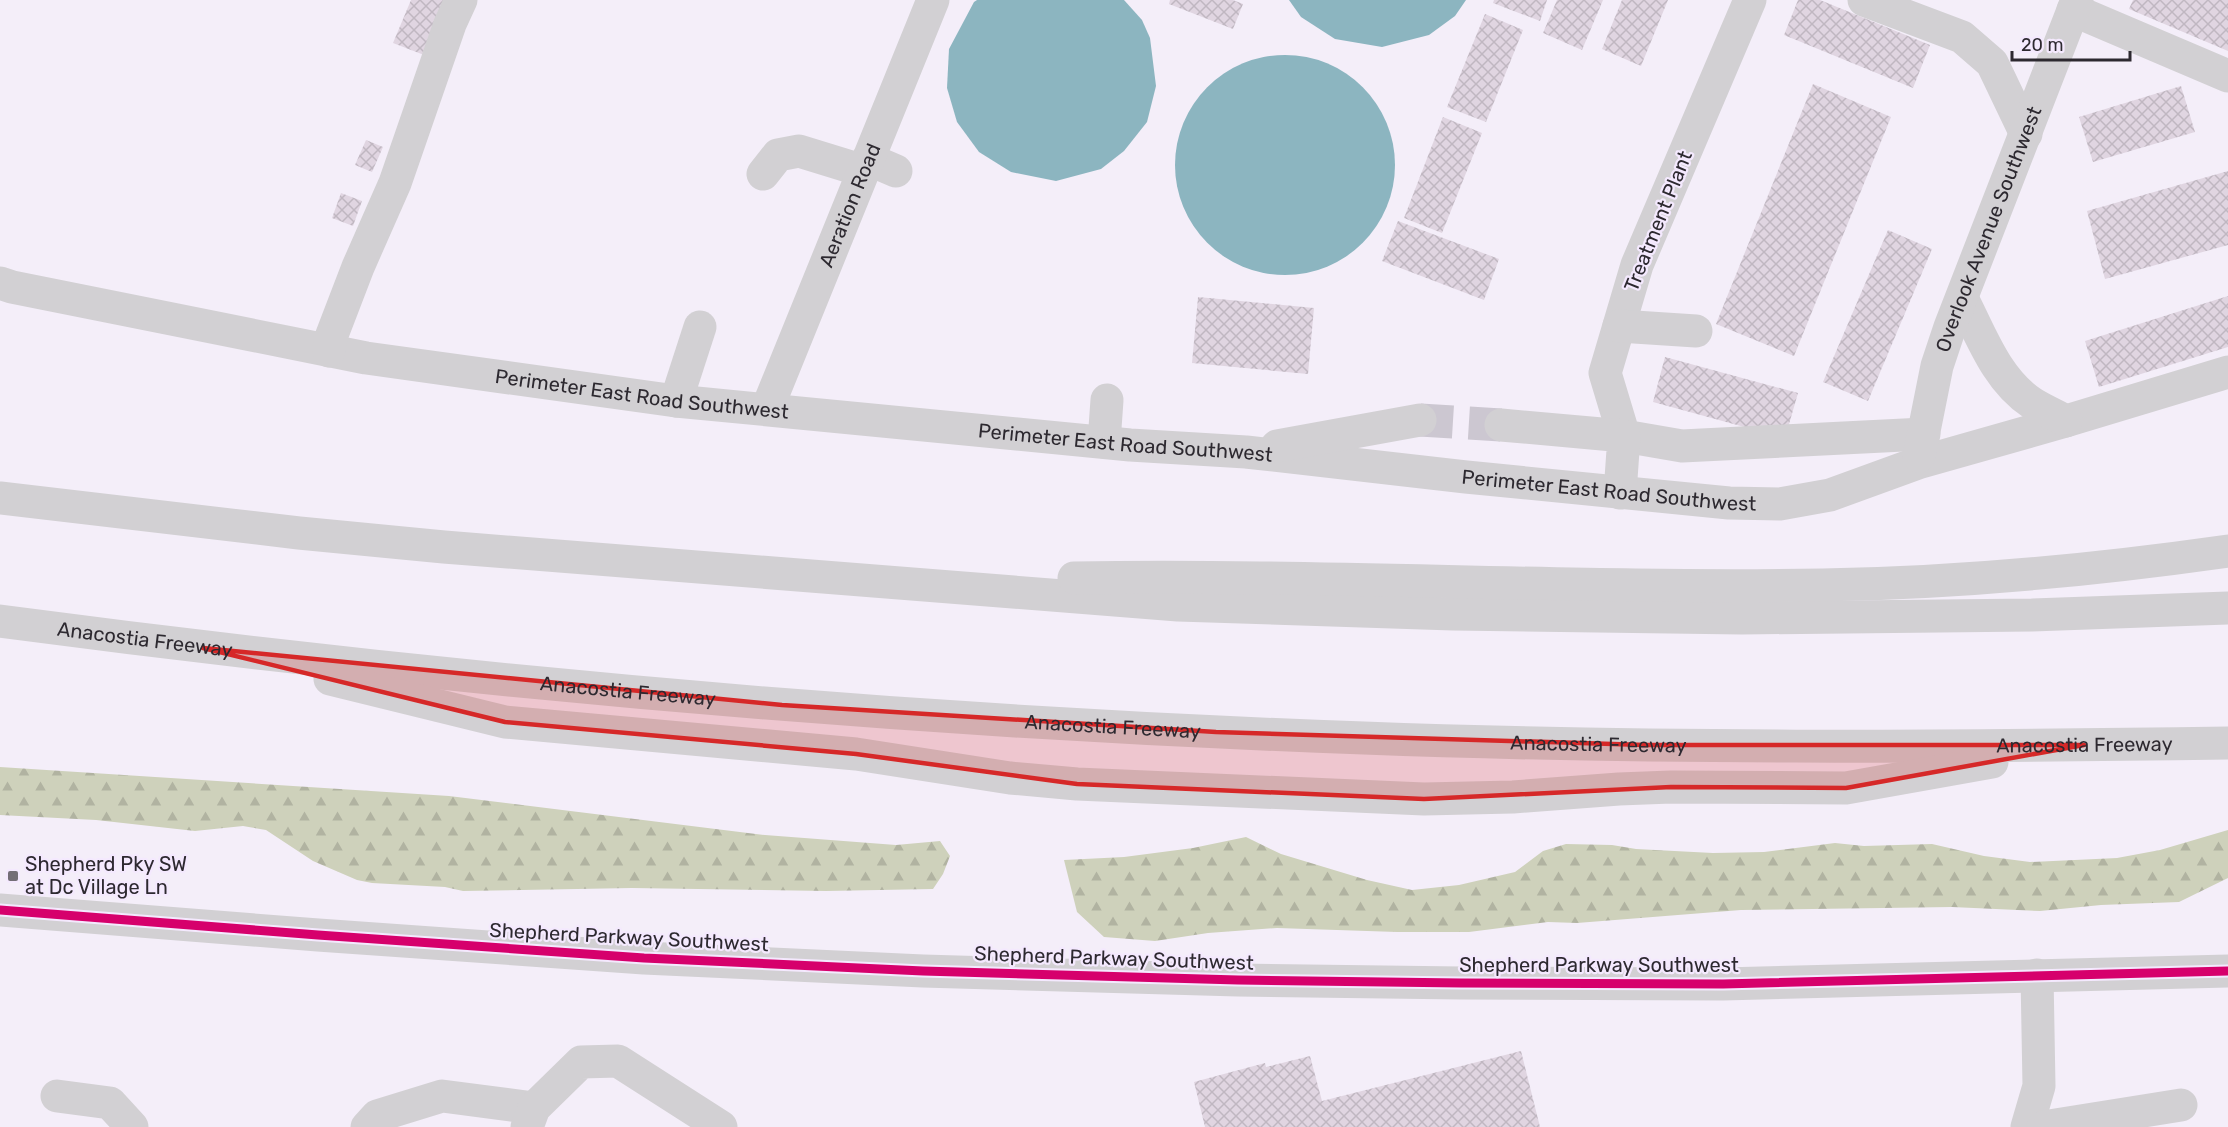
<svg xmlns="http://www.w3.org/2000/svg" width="2228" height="1127" viewBox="0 0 2228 1127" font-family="Rubik,sans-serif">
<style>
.forest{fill:url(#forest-firs)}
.water{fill:#8cb5c0}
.building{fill:url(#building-cross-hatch)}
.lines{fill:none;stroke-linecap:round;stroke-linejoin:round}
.minor-tunnel{stroke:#ccc7d1;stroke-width:33;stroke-dasharray:33 16;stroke-linecap:butt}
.minor{stroke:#d2d0d3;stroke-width:33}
.highway{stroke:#d2d0d3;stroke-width:33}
.cycleway-casing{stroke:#f4e9fe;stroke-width:13}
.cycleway{stroke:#d6006c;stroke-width:9}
.marked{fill:#d62828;fill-opacity:0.2;stroke:#d62828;stroke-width:4.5;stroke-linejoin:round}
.poi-dot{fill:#736e76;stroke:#f4e9fe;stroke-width:2}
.labels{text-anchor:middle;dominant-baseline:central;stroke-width:4.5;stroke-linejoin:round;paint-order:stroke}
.street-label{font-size:20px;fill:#2d2930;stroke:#f4e9fe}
.poi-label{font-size:20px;fill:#2d2930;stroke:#f4e9fe;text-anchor:start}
</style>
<defs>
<pattern id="forest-firs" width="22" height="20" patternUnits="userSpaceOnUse" patternTransform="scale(1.5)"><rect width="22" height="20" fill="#ced1bb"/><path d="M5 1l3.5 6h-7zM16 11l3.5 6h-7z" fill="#b1b3a1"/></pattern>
<pattern id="building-cross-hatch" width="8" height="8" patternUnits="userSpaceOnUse" patternTransform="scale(1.5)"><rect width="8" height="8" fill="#e0d5e1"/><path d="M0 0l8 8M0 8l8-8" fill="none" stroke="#c0b7c1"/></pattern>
</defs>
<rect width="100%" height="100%" fill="#f4eef9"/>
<g class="forest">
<polygon points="0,767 449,796 765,835 896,845 940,841 950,856 943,874 933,889 826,891 632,888 463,891 445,887 372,883 357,880 313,861 266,830 243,826 195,831 96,820 0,815"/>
<polygon points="2228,830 2228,878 2179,902 2101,905 2040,911 1952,907 1741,910 1577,923 1548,922 1469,932 1397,932 1277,928 1208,933 1155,941 1104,937 1077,912 1064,860 1124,857 1193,848 1246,837 1281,854 1367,880 1412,890 1459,885 1515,872 1543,851 1566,844 1612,845 1636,849 1713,853 1764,852 1835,843 1864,846 1932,844 1984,856 2030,862 2117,858 2160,850"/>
</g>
<g class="water">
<polygon points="977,0 1124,0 1142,20 1150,38 1156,86 1147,122 1124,151 1101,169 1056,181 1011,172 979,152 957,122 947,88 949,49 974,2"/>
<polygon points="1289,0 1466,0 1455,16 1429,35 1382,47 1335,39 1301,17"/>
<circle cx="1285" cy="165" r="110"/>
</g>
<g class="building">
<polygon points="411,0 447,0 424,55 393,43"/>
<polygon points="1170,0 1233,0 1243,4 1233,29 1169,4"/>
<polygon points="1494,0 1547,0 1540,21 1493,3"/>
<polygon points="1557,0 1603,0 1582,50 1543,33"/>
<polygon points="1622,0 1668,0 1641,66 1602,49"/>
<polygon points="1798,0 1820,0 1930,45 1913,88 1784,35"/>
<polygon points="2133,0 2228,0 2228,51 2129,9"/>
<polygon points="1485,14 1523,30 1486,122 1447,107"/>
<polygon points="1813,84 1891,117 1794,356 1716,324"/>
<polygon points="2181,86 2195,132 2093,162 2079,117"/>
<polygon points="1443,117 1482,133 1442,233 1404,218"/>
<polygon points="366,140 383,147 372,172 355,165"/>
<polygon points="2228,171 2228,245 2105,279 2087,211"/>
<polygon points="341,193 362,201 353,226 332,218"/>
<polygon points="1398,221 1499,259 1484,300 1382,261"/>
<polygon points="1888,230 1932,249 1868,401 1823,382"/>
<polygon points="2228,296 2228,347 2099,387 2085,341"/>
<polygon points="1198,297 1314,308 1308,374 1192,363"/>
<polygon points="1665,357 1798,393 1785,438 1653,402"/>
<polygon points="1521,1051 1540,1127 1205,1127 1194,1082 1265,1063 1266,1067 1310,1056 1322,1101"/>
</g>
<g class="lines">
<polyline class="minor-tunnel" points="1420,420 1501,425"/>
<g class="minor">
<polyline points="1750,0 1637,265 1605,373 1624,436 1682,446 1924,434"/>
<polyline points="1864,0 1962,37 1992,63 2026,134"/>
<polyline points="2073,10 2228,76"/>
<polyline points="868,159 896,171"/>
<polyline points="763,174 778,155 799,151 864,171"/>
<path id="s1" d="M0 283 12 287 366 358 676 401 1130 445 1246 452 1466 477 1729 503 1780 504 1830 495 1918 463 2066 421 2228 372"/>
<path d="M1962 298C1981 335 1996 379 2032 403 2043 410 2055 415 2066 421"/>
<polyline points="1619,326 1696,331"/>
<polyline points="329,351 330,340 358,267 395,183 450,24 461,0"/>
<polyline points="676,401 700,327"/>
<path id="s2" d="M767 409 933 0"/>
<polyline points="1501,425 1624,436 1620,493"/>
<polyline points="1104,442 1107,400"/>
<polyline points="1277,446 1420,420"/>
<path id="s3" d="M1919 456 1937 366 1950 327 2077 0"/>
<polyline points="0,910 318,935 644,958 923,971 1238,980 1461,983 1723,984 2228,971"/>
<polyline points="57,1096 110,1103 132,1127"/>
<polyline points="367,1127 377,1116 442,1096 534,1108"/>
<polyline points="527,1127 534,1108 581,1062 618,1061 721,1127"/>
<polyline points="2027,1127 2039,1086 2037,975"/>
<polyline points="2043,1127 2181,1105"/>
</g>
<g class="highway">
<polyline points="0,498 299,533 444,547 1178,605 1453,614 1742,618 2032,615 2228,608"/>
<path d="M1074 578C1323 574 1573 589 1823 585 1959 583 2094 570 2228 551"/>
<path id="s4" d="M0 621C453 681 908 722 1364 738 1652 749 1940 747 2228 743"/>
<polyline points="330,679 505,722 856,754 1010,778 1077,784 1424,799 1513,797 1619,789 1671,787 1846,788 1992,762"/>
</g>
<defs>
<polyline id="cycleway" points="0,910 318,935 644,958 923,971 1238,980 1461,983 1723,984 2228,971"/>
</defs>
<use href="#cycleway" class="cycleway-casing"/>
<use href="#cycleway" class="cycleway"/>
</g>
<path class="marked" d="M203 648 782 705 1216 732 1645 745H2084L1846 788 1671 787 1424 799 1077 784 856 754 505 722Z"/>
<rect class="poi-dot" x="7" y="870" width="12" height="12" rx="3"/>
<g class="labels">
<g class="street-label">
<text stroke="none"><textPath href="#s2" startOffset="220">Aeration Road</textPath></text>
<text transform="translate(1658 221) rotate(-68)">Treatment Plant</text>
<text stroke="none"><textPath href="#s3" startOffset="238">Overlook Avenue Southwest</textPath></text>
<text stroke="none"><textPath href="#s1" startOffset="652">Perimeter East Road Southwest</textPath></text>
<text stroke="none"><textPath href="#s1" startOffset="1138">Perimeter East Road Southwest</textPath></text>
<text stroke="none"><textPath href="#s1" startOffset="1624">Perimeter East Road Southwest</textPath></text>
<text stroke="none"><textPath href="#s4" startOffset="146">Anacostia Freeway</textPath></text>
<text stroke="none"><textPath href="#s4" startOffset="632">Anacostia Freeway</textPath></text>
<text stroke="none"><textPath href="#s4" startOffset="1118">Anacostia Freeway</textPath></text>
<text stroke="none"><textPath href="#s4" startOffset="1604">Anacostia Freeway</textPath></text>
<text stroke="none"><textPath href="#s4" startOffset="2090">Anacostia Freeway</textPath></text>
<text transform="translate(629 937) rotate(3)">Shepherd Parkway Southwest</text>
<text transform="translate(1114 958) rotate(2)">Shepherd Parkway Southwest</text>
<text x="1599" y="965">Shepherd Parkway Southwest</text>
</g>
<g class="poi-label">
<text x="25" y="864">Shepherd Pky SW<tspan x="25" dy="23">at Dc Village Ln</tspan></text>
</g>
</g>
<path d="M2012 51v9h118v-9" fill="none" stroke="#2d2930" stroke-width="3"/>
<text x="2021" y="51" font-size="18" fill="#2d2930" stroke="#f4e9fe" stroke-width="4.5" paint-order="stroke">20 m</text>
</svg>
